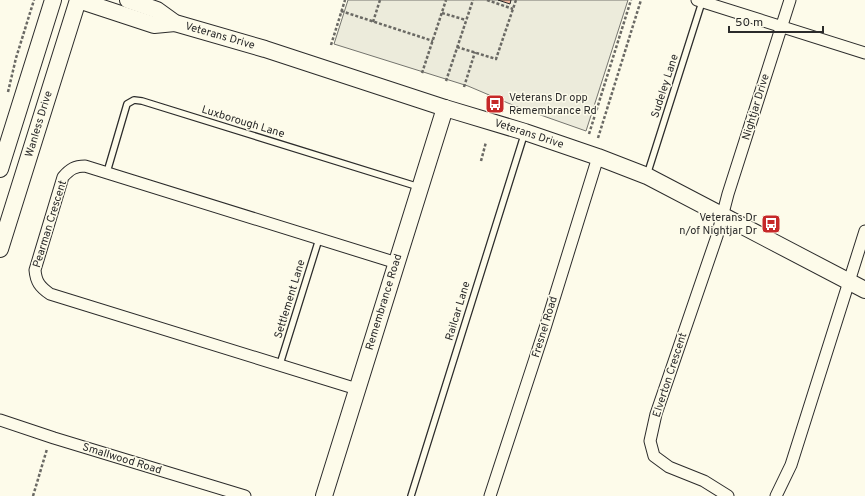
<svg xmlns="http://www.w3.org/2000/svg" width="865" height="496" viewBox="0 0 865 496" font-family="Overpass,sans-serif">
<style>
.green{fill:#ecebdb;stroke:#74746e}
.building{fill:#f2b8a0;stroke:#2b2b2b}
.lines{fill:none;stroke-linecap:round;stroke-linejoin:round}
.lane-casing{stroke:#2b2b2b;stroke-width:8}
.street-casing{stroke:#2b2b2b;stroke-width:13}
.secondary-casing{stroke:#2b2b2b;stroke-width:18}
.path{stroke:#6a6964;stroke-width:2.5;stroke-dasharray:3 2;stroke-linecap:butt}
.lane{stroke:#fdfbea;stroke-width:5.5}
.street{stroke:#fdfbea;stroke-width:11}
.secondary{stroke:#fdfbea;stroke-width:16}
.labels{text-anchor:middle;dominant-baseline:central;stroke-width:3;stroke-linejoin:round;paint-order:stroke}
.street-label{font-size:11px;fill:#2b2b2b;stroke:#fdfbea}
.poi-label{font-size:11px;fill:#2b2b2b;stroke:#fdfbea;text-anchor:start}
</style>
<rect width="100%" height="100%" fill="#fdfbea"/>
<polygon class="green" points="348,0 628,0 586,131 515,106 468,86 334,44"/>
<polygon class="building" points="498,0 511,0 510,4"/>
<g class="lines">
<defs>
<g id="lane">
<polyline points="107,172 127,104 134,100 142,101 419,187"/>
<polyline points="647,175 702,2"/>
<polyline points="280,364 319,239"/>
<polyline points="411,496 525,132"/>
</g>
<g id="street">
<polyline points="697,0 865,53"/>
<path d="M357 389 50 294C40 287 36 282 35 270L63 177C70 169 75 166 85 166L397 263"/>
<polyline points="0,420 54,438 245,496"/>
<polyline points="490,496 545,328 598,157"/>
<polyline points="728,496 704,481 669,467 654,456 650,441 656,414 717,236 728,194 790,0"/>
<polyline points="776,496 791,465 865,231"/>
</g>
<g id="secondary">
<polyline points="78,0 154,25 175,23"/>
<polyline points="128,0 157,10 175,23 265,49 445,108 525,132 598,157 647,176 865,290"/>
<polyline points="0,169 53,0"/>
<polyline points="0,249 78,0"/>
<polyline points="324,496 445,108"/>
</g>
</defs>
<use href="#lane" class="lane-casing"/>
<use href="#street" class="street-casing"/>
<use href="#secondary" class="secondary-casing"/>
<g class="path">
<polyline points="487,0 513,9"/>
<polyline points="341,11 433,41"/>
<polyline points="442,13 466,20"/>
<polyline points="373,22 380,0"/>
<polyline points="331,45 345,0"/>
<polyline points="457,47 496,59 516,0"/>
<polyline points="422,73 446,0"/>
<polyline points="446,81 473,0"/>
<polyline points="464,87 475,52"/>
<polyline points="8,92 16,58 34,0"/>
<polyline points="589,134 631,0"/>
<polyline points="598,138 641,0"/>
<polyline points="481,161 486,142"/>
<polyline points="33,496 47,449"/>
</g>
<use href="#lane" class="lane"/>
<use href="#street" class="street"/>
<use href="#secondary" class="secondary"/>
</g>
<defs>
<symbol id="bus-square" viewBox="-11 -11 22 22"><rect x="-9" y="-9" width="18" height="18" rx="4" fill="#c62828" stroke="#fdfbea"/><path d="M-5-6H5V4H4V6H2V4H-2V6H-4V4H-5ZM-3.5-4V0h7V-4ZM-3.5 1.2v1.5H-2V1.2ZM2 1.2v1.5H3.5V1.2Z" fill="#fff"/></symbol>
</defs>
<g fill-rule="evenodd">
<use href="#bus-square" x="484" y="93" width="22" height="22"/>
<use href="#bus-square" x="760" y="213" width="22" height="22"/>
</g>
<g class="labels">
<g class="street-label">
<text transform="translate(220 36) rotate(16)">Veterans Drive</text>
<text transform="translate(665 86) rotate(-72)">Sudeley Lane</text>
<text transform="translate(756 107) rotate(-73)">Nightjar Drive</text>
<text transform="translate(243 122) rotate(17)">Luxborough Lane</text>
<text transform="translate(39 124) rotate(-73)">Wanless Drive</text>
<text transform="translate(529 134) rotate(18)">Veterans Drive</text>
<text transform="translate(50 224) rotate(-73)">Pearman Crescent</text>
<text transform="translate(290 299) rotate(-73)">Settlement Lane</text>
<text transform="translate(384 302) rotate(-73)">Remembrance Road</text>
<text transform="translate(458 311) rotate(-73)">Railcar Lane</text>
<text transform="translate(545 327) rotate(-73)">Fresnel Road</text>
<text transform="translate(670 375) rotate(-72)">Elverton Crescent</text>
<text transform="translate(122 459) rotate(17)">Smallwood Road</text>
</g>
<g class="poi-label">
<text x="509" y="98">Veterans Dr opp<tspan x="509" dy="13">Remembrance Rd</tspan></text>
<text x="757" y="218" text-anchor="end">Veterans Dr<tspan x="757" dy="13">n/of Nightjar Dr</tspan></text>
</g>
</g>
<path d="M729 26v6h94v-6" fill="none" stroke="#2b2b2b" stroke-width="2"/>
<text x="735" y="26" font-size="12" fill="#2b2b2b" stroke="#fdfbea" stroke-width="3" paint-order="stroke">50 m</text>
</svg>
